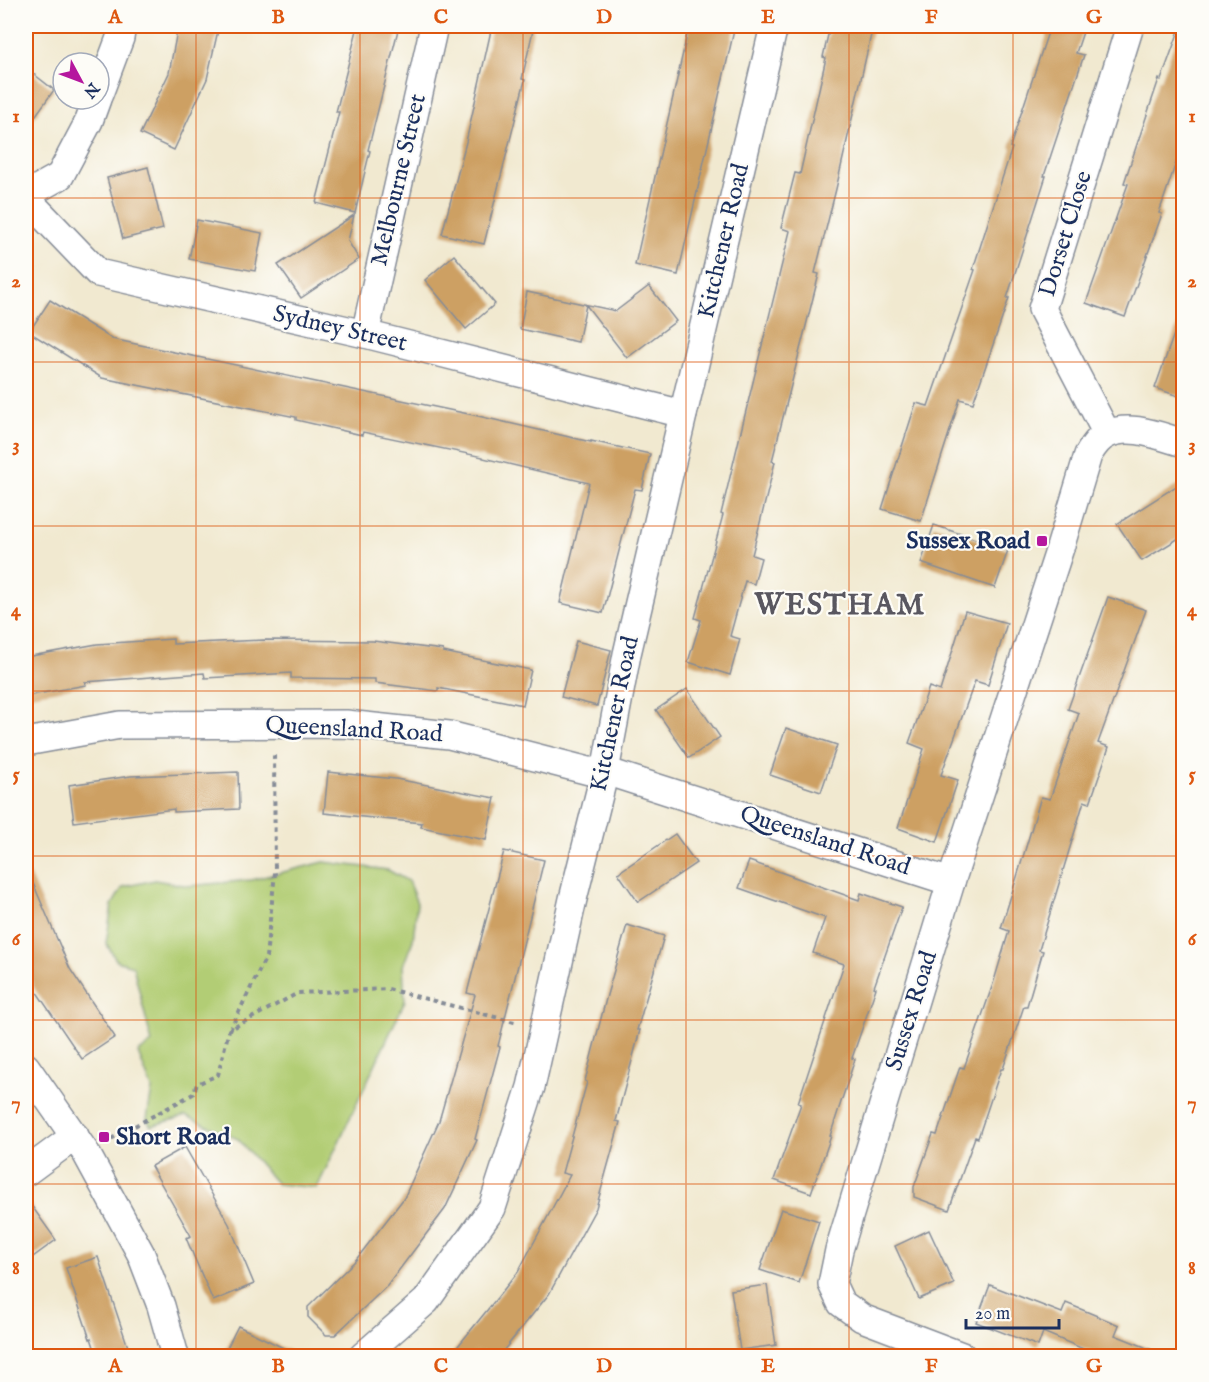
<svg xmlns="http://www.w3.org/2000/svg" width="1209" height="1382" viewBox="0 0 1209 1382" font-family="'IM FELL English',serif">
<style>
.green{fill:#b2cd74;stroke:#667e69;stroke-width:1.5}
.building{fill:#cda064}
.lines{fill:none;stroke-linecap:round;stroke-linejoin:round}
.minor-casing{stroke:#868c97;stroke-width:30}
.path{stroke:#868c97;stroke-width:4;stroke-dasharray:4.5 4.5;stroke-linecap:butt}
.minor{stroke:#fff;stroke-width:27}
.grid{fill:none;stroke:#de5710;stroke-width:1.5;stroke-opacity:0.55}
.poi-dot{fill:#b5179e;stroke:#fdfcf7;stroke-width:2}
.labels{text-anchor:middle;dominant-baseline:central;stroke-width:4.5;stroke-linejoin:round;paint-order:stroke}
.street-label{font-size:24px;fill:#1b2f5e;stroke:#fdfcf7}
.poi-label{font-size:24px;font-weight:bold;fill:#1b2f5e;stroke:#fdfcf7;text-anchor:end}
.district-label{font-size:30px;font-weight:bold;letter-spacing:1.5px;fill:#595760;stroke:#fdfcf7}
.neatline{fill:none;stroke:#de5710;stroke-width:2}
.grid-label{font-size:20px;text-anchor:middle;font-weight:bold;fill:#de5710}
</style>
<rect width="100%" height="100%" fill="#fdfcf7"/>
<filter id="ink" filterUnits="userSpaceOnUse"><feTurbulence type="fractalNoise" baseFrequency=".0167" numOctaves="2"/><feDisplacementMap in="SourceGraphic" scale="12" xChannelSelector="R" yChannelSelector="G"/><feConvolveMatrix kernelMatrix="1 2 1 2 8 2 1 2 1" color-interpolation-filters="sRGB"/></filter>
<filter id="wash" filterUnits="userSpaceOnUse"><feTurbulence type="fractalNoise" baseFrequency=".008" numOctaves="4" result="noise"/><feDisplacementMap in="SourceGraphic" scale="24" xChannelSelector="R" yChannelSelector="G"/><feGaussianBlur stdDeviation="1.35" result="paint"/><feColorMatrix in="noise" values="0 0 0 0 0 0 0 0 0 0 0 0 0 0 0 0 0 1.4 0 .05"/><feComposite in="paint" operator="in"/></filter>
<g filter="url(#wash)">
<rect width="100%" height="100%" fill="#f1e9d0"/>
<polygon class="green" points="324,862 388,870 408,881 417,903 413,940 403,966 405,1001 317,1188 277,1184 238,1139 186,1116 151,1126 147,1119 152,1089 138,1053 152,1043 133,966 117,961 106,943 112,905 123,887 155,880 189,886 251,880"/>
<g id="blocks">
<g class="building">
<polygon points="178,26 219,26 207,79 174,150 140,134 169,73"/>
<polygon points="358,26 399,26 368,150 370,151 355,213 316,203 339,112 336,112"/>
<polygon points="492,26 534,26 522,79 525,80 484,244 442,234 466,142"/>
<polygon points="689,26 735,26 678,275 635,265"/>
<polygon points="830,26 873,26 836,189 815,273 819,274 772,461 775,462 752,555 761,558 754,584 745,581 730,636 740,639 730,675 688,662 701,620 695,618 723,515 721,514 744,419 790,231 781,228 795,173 800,174 826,58 823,57"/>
<polygon points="1050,26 1085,26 1076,53 1084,55 1044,176 1046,176 1007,298 1009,298 973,403 960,399 921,521 882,509 916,403 928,406 975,270 973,269 1012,148 1010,147"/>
<polygon points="1180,28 1184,28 1184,139 1159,213 1162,214 1125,317 1086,303 1128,184 1124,183 1159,79 1161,80"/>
<polygon points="26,68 54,90 26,129"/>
<polygon points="148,167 163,229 123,239 107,178"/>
<polygon points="354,215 348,241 359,259 301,298 278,265"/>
<polygon points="197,220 262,233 255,271 189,259"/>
<polygon points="454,255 495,304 466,329 425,280"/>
<polygon points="649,286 676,321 627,358 586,305 578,342 520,329 527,292 616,311"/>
<polygon points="50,300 112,339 478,416 591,442 591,441 650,454 642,490 635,489 603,613 560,603 589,483 483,458 483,457 363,432 362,435 296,420 296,417 102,378 29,332"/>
<polygon points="1180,317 1184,318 1184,398 1155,388"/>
<polygon points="1184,481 1184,535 1142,561 1117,524"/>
<polygon points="934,525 1008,550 995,588 921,563"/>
<polygon points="1108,597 1146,610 1098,743 1109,747 1090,803 1084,801 1039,950 1043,951 1027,1006 1024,1006 1003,1069 1001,1069 978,1138 975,1137 949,1210 914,1197 914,1187 933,1134 937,1135 960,1067 964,1068 994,981 1009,931 1001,928 1020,867 1041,797 1050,799 1079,713 1068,709"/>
<polygon points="965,611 1007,623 988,685 975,681 941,775 958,780 937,842 898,828 924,749 909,743 929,687 940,691"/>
<polygon points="173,639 173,644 265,640 373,641 443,650 443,652 531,670 523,705 438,688 438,691 375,683 375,679 291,678 291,673 205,678 204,673 85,682 86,685 26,696 26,657 97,644"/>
<polygon points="576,641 611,650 597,706 561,697"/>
<polygon points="687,689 720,737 689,758 656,710"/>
<polygon points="786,728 837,745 821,792 770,775"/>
<polygon points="238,772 239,809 174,812 174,809 74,822 69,785 131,776"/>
<polygon points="328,772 396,779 495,798 486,840 421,827 422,823 324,813"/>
<polygon points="675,834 696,863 638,902 618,873"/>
<polygon points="504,851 544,860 498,1046 500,1047 475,1139 477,1140 445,1209 387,1286 335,1335 326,1335 308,1317 308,1307 355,1261 404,1198 439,1121 475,995 467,993"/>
<polygon points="749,861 859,900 861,893 902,907 874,987 876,988 852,1058 855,1059 830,1136 831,1136 811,1193 774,1180 801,1104 798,1103 844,964 813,953 825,918 739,888"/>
<polygon points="26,867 70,969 115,1037 82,1059 34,988 26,968"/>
<polygon points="627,925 664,936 637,1030 640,1030 616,1121 620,1122 596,1208 549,1294 499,1356 450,1356 518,1272 570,1175 562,1173 587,1082 585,1081 607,995"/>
<polygon points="185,1147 229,1224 254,1284 213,1301 186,1238 191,1236 151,1166"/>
<polygon points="26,1198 56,1240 26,1262"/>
<polygon points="781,1209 819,1221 799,1283 760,1270"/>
<polygon points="929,1230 954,1284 919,1299 895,1246"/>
<polygon points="98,1257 131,1356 97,1356 91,1338 90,1339 66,1268"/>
<polygon points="767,1285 776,1345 740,1350 731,1290"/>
<polygon points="990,1285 1062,1313 1066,1303 1119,1325 1115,1335 1165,1355 1165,1356 1100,1356 1043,1332 1038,1346 976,1322"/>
<polygon points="238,1326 300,1356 223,1356"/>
</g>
</g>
</g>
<g filter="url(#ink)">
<use href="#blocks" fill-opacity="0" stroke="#868c97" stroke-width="1.5"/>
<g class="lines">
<defs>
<g id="minor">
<polyline points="99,94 120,38 122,26"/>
<polyline points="26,195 60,176 89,121 97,99"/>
<polyline points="26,198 98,273 365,334 683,414"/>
<polyline points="365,334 434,26"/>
<polyline points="1107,434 1042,309 1130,26"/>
<polyline points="26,742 120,725 346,724 449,735 589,771 605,771 951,882"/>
<polyline points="26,1067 86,1153 141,1254 161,1306 175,1356"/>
<polyline points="26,1172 75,1136"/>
<polyline points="363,1356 426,1301 492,1208 531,1087 573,899 605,771 627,654 774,26"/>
<path d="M962 1356 862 1318 841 1303 832 1284 839 1250 951 882 1060 548 1088 455C1093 447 1098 438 1108 434 1131 423 1161 437 1184 443"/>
</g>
</defs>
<use href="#minor" class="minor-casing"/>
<g class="path">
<polyline points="230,1030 266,957 275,873 274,752"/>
<polyline points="111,1139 193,1094 197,1084 218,1075 229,1030 298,993 388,989 518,1023"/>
</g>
<use href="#minor" class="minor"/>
</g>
</g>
<path class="grid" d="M196 26V1356M360 26V1356M523 26V1356M686 26V1356M849 26V1356M1013 26V1356M26 198H1184M26 362H1184M26 526H1184M26 691H1184M26 856H1184M26 1020H1184M26 1184H1184"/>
<g class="poi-dot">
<rect x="1036" y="535" width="12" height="12" rx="3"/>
<rect x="98" y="1131" width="12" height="12" rx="3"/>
</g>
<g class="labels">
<g class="street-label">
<text transform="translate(399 180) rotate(-77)">Melbourne Street</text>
<text transform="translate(1066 234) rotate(-73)">Dorset Close</text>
<text transform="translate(724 241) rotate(-77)">Kitchener Road</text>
<text transform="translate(340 329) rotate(13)">Sydney Street</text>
<text transform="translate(615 714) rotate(-78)">Kitchener Road</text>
<text transform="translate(354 730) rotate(3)">Queensland Road</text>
<text transform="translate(825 841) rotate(18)">Queensland Road</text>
<text transform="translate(912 1011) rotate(-73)">Sussex Road</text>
</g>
<g class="poi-label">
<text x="1030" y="541">Sussex Road</text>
<text x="116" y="1137" text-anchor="start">Short Road</text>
</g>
<g class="district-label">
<text x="840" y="606">WESTHAM</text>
</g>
</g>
<rect width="1209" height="1382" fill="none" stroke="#fdfcf7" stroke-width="66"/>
<g transform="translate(81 81) rotate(131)"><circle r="28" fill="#fdfcf7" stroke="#a3aaba" stroke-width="1.5"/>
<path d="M0-4.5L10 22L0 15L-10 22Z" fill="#b5179e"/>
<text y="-9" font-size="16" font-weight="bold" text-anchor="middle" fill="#1b2f5e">N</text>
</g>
<path d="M966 1319v9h93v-9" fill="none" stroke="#1b2f5e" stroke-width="3"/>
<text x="975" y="1319" font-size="18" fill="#1b2f5e" stroke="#fdfcf7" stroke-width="4.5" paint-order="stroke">20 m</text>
<rect x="33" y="33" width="1143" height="1316" class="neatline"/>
<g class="grid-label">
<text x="115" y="23">A</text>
<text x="278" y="23">B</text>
<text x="441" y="23">C</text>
<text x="604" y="23">D</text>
<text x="768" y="23">E</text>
<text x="931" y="23">F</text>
<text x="1094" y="23">G</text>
<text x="16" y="122">1</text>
<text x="1192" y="122">1</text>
<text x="16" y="287">2</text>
<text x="1192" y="287">2</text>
<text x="16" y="451">3</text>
<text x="1192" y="451">3</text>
<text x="16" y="616">4</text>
<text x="1192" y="616">4</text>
<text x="16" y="780">5</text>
<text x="1192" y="780">5</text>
<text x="16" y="945">6</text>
<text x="1192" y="945">6</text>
<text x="16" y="1109">7</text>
<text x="1192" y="1109">7</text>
<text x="16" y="1274">8</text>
<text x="1192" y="1274">8</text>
<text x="115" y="1372">A</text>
<text x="278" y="1372">B</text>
<text x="441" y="1372">C</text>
<text x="604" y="1372">D</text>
<text x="768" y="1372">E</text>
<text x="931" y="1372">F</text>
<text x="1094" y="1372">G</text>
</g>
</svg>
